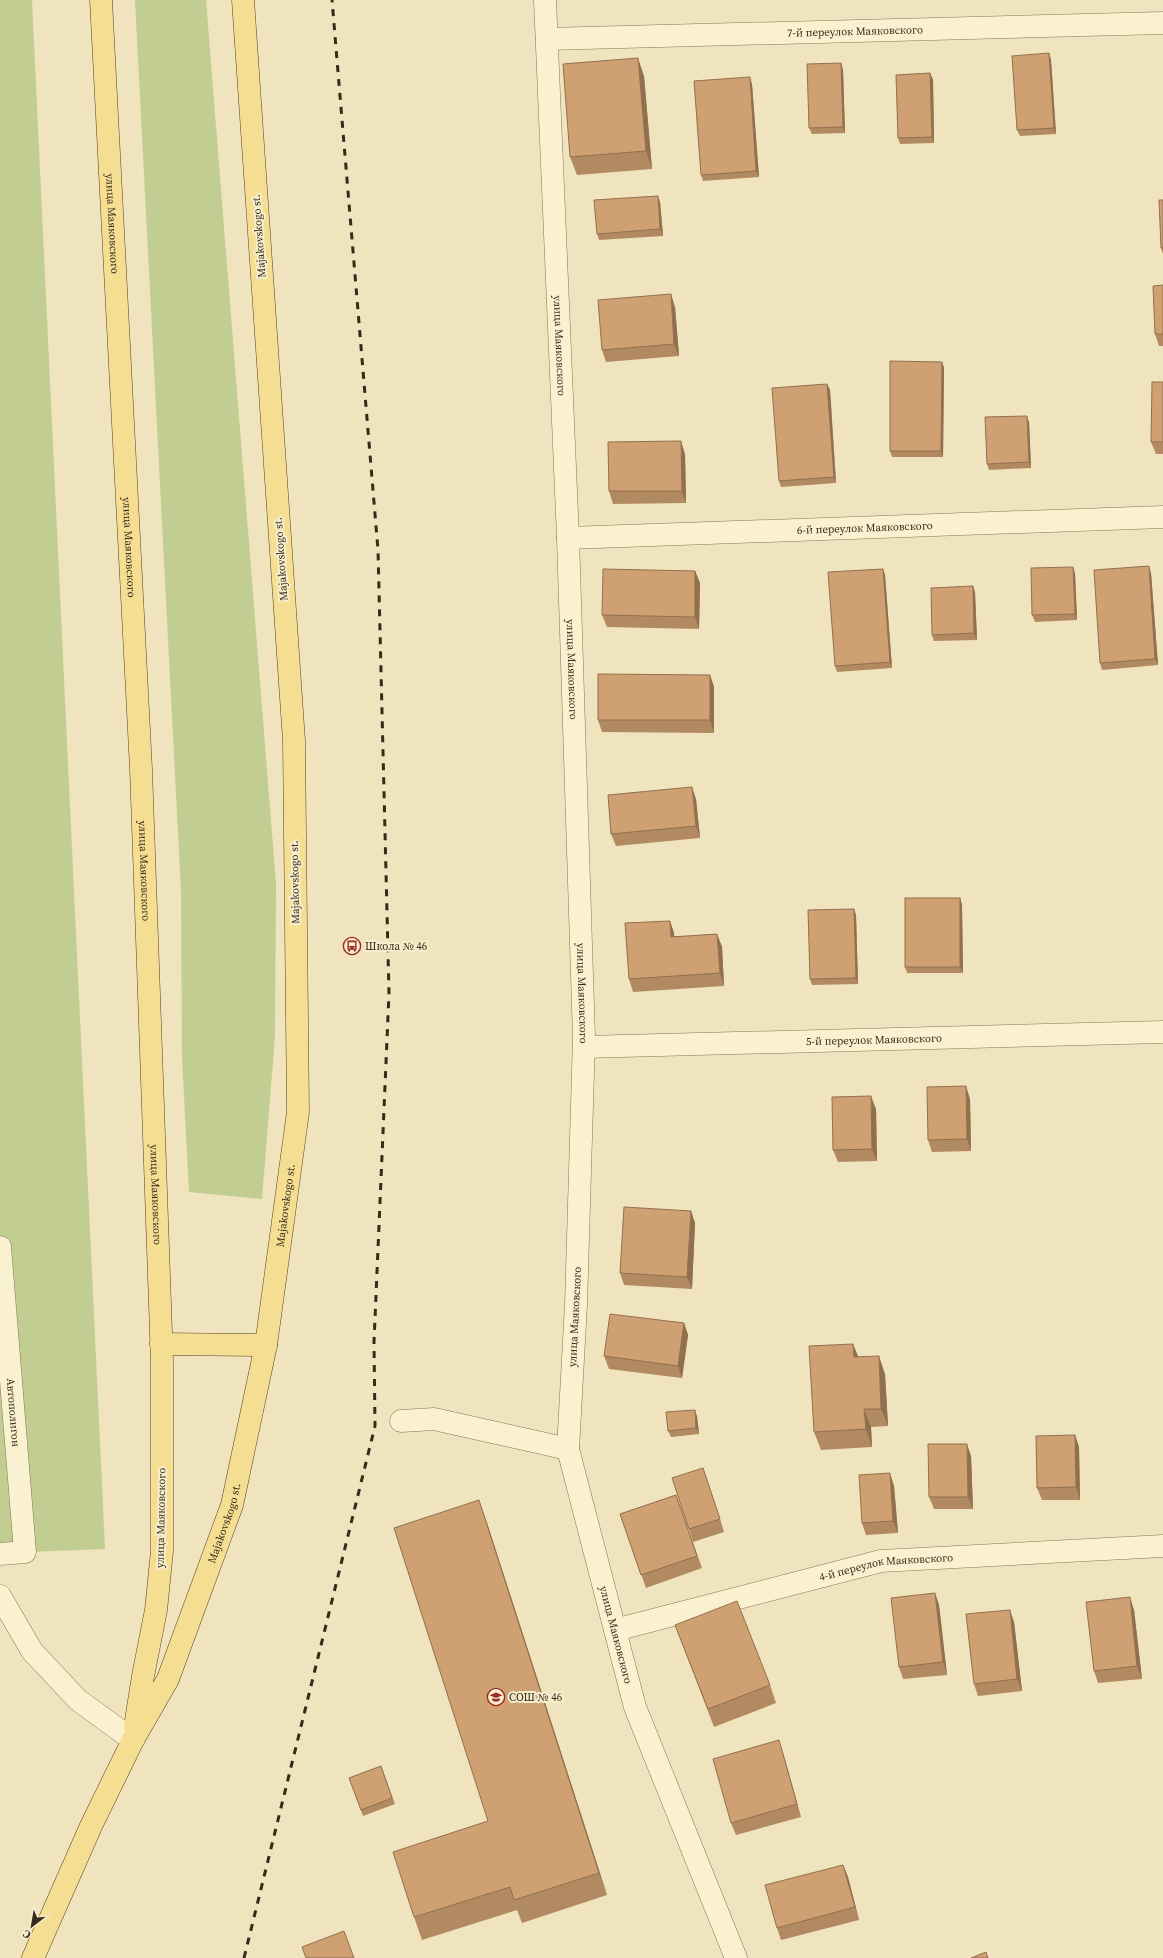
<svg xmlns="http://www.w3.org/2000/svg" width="1163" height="1958" viewBox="0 0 1163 1958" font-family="'Source Serif 4',serif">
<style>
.green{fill:#c1cd91}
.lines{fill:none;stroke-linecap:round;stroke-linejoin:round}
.minor-casing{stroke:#877456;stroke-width:23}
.major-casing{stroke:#54412a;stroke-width:23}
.minor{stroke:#faf1d0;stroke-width:22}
.major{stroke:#f5de92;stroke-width:22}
.rail{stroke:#362a1b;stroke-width:3;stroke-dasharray:7 7;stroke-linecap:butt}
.wall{fill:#b28a61}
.shaded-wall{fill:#91704f}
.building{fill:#cfa071;stroke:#91704f}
.labels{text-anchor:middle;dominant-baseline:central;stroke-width:4;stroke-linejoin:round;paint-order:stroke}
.street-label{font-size:11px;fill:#362a1b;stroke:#f6eecc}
.poi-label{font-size:11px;fill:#362a1b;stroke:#f6eecc;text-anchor:start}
</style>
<rect width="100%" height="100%" fill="#efe4bd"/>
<g class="green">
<polygon points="0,0 32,0 105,1549 0,1553"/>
<polygon points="135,0 206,0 276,884 275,1036 262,1199 189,1192 182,1058 181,891"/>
</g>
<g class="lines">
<defs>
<g id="minor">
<path id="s1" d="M545 0 568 538 584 1038 576 1305 568 1449 635 1707 736 1958"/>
<path id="s2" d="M547 39 1163 23"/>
<path id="s3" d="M568 538 1163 517"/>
<path id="s4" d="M584 1047 1163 1032"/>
<path id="s5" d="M0 1247 25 1552 0 1554"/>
<polyline points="401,1421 434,1419 568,1449"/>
<polyline points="0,1596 32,1651 78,1700 133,1740"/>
<path id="s6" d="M615 1630 881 1561 1163 1546"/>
</g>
<g id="major">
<path id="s7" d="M101 0 141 769 162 1361V1551L156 1610 143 1676 135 1727"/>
<polyline points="161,1344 266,1345"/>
<path id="s8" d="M33 1958 91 1826 133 1740 168 1679 232 1505 266 1345 298 1112 294 741 243 0"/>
</g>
</defs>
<use href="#minor" class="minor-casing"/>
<use href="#major" class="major-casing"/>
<use href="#minor" class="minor"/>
<use href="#major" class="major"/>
<polyline class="rail" points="244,1958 375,1426 374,1342 389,993 378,550 332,0"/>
</g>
<g class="wall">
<polygon points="1049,53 1051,60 1056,134 1020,136 1017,130"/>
<polygon points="841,63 843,70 845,133 812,134 809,128"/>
<polygon points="930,73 933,80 934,143 900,144 898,138"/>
<polygon points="644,76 652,169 577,175 570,157"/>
<polygon points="752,84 759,177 703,181 701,175"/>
<polygon points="1163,200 1163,254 1161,248"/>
<polygon points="660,202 663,236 599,240 597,234"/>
<polygon points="1163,285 1163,346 1159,346 1155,334"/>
<polygon points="675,307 679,356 606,362 602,350"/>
<polygon points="942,362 944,368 943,457 892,457 890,451"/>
<polygon points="1163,382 1163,454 1156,454 1151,442"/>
<polygon points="827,384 830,390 836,483 781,487 779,481"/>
<polygon points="1029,422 1031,468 989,470 987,464"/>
<polygon points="685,454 686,503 613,504 609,491"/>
<polygon points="883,569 885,575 892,668 837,672 835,666"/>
<polygon points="695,571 700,583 699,629 607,627 602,615"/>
<polygon points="1075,573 1077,620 1035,622 1032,615"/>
<polygon points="1151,573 1158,665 1102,670 1100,663"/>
<polygon points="975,592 977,640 934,641 932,635"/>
<polygon points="710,675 714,687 714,733 602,732 598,720"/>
<polygon points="696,799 700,838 616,846 611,834"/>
<polygon points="960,898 962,905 963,973 907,973 905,967"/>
<polygon points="854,909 856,915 858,984 812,985 810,979"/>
<polygon points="670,921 674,933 674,937 717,934 722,947 724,986 633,992 629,979"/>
<polygon points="970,1099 971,1151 932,1152 928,1140"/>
<polygon points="876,1109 877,1161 838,1162 833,1150"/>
<polygon points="691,1211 695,1223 692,1289 624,1285 620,1273"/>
<polygon points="684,1323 688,1335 682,1378 609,1369 604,1356"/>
<polygon points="853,1344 858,1357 885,1374 888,1426 871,1427 872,1447 821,1450 814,1432"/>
<polygon points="697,1416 699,1434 671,1437 668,1431"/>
<polygon points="1075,1435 1079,1447 1080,1500 1042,1500 1037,1488"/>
<polygon points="971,1456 973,1509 934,1509 929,1497"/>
<polygon points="703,1468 724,1532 693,1542 689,1529"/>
<polygon points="894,1486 898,1533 866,1535 862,1523"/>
<polygon points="676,1495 702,1568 646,1588 620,1514"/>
<polygon points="487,1523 607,1895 522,1923 517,1910 422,1940 414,1917 488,1821"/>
<polygon points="935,1593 939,1605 947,1675 903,1679 899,1667"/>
<polygon points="1134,1610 1142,1679 1098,1683 1094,1671"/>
<polygon points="1014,1622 1022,1691 978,1696 974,1684"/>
<polygon points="675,1625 770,1685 776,1703 714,1727"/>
<polygon points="783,1753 801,1817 736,1835 731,1823"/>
<polygon points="381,1766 395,1804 363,1816 349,1778"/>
<polygon points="843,1865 848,1877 859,1920 781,1940 777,1928"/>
</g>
<g class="shaded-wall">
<polygon points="1049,53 1051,60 1056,134 1054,128"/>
<polygon points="638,58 644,76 652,169 646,151"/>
<polygon points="841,63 843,70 845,133 843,127"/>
<polygon points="930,73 933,80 934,143 932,137"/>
<polygon points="750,77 752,84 759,177 756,171"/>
<polygon points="658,196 660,202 663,236 660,229"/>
<polygon points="671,294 675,307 679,356 674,344"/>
<polygon points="942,362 944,368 943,457 941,451"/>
<polygon points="827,384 830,390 836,483 834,477"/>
<polygon points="1027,416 1029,422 1031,468 1029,462"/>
<polygon points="681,441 685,454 686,503 682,491"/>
<polygon points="1149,566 1151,573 1158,665 1155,659"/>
<polygon points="1073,567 1075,573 1077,620 1075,614"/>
<polygon points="883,569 885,575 892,668 890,662"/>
<polygon points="695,571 700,583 699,629 695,617"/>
<polygon points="973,586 975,592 977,640 974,633"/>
<polygon points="710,675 714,687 714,733 710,720"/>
<polygon points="692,787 696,799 700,838 696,826"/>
<polygon points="960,898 962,905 963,973 960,967"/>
<polygon points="854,909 856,915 858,984 856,978"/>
<polygon points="670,921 674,933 675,950 671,937"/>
<polygon points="717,934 722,947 724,986 720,973"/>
<polygon points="966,1086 970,1099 971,1151 967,1139"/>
<polygon points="871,1096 876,1109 877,1161 872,1149"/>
<polygon points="691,1211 695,1223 692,1289 687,1277"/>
<polygon points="684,1323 688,1335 682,1378 678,1366"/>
<polygon points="853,1344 860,1361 854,1357"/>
<polygon points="879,1356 885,1374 888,1426 881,1409"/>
<polygon points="864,1409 871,1427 872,1447 866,1429"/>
<polygon points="695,1410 697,1416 699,1434 696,1428"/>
<polygon points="1075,1435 1079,1447 1080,1500 1076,1487"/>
<polygon points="967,1444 971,1456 973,1509 968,1497"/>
<polygon points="703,1468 707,1481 724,1532 720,1519"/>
<polygon points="890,1473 894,1486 898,1533 893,1521"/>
<polygon points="479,1500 487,1523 607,1895 599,1873"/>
<polygon points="935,1593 939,1605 947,1675 943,1662"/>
<polygon points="1130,1597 1134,1610 1142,1679 1137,1666"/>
<polygon points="1010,1610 1014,1622 1022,1691 1017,1679"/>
<polygon points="779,1740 783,1753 801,1817 797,1804"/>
<polygon points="843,1865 848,1877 859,1920 855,1907"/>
</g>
<g class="building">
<polygon points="1049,53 1054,128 1017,130 1012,56"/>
<polygon points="638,58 646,151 570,157 563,64"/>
<polygon points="841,63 843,127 809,128 807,64"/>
<polygon points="930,73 932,137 898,138 896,75"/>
<polygon points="750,77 756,171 701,175 694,81"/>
<polygon points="658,196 660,229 597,234 594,200"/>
<polygon points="1159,200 1163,200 1163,248 1161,248"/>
<polygon points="1163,285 1163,334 1155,334 1153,286"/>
<polygon points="671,294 674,344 602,350 598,300"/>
<polygon points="890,361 942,362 941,451 890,451"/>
<polygon points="1152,382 1163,382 1163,442 1151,442"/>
<polygon points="827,384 834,477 779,481 772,388"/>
<polygon points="1027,416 1029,462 987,464 985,417"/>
<polygon points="681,441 682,491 609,491 608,442"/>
<polygon points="1149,566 1155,659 1100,663 1094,570"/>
<polygon points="1073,567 1075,614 1032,615 1031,568"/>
<polygon points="603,569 695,571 695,617 602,615"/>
<polygon points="883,569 890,662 835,666 828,572"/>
<polygon points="973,586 974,633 932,635 931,588"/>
<polygon points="598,674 710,675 710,720 598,720"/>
<polygon points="692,787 696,826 611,834 608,795"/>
<rect x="905" y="898" width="55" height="69"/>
<polygon points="854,909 856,978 810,979 808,910"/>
<polygon points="670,921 671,937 717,934 720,973 629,979 625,923"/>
<polygon points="966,1086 967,1139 928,1140 927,1087"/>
<polygon points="871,1096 872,1149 833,1150 832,1097"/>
<polygon points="624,1207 691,1211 687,1277 620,1273"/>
<polygon points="610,1314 684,1323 678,1366 604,1356"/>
<polygon points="853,1344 854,1357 879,1356 881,1409 864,1409 866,1429 814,1432 809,1346"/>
<polygon points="695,1410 696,1428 668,1431 666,1412"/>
<polygon points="1075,1435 1076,1487 1037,1488 1036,1436"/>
<polygon points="928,1444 967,1444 968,1497 929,1497"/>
<polygon points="703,1468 720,1519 689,1529 672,1478"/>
<polygon points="890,1473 893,1521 862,1523 859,1475"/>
<polygon points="676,1495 697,1556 641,1575 620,1514"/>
<polygon points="479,1500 599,1873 514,1900 510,1887 414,1917 393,1852 488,1821 394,1528"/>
<polygon points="935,1593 943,1662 899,1667 891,1598"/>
<polygon points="1130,1597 1137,1666 1094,1671 1086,1602"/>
<polygon points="737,1601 770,1685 708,1709 675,1625"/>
<polygon points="1010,1610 1017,1679 974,1684 966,1614"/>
<polygon points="779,1740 797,1804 731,1823 713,1759"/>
<polygon points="381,1766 392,1798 361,1810 349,1778"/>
<polygon points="843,1865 855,1907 777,1928 765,1885"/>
<polygon points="344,1931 354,1958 306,1958 302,1947"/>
<polygon points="986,1952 988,1958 971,1958"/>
</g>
<defs>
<symbol id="bus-ring" viewBox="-11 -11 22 22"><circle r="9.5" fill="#f6eecc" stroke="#982c24" stroke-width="1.5"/><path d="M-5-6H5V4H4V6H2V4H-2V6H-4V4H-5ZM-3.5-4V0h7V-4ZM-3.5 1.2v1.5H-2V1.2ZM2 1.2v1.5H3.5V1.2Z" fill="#982c24"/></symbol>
<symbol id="school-ring" viewBox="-11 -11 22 22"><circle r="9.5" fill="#f6eecc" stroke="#982c24" stroke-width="1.5"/><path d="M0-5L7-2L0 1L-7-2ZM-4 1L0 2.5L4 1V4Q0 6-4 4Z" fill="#982c24"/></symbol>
</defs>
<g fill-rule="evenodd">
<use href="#bus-ring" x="342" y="936" width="20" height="20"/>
<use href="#school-ring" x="486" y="1687" width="20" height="20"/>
</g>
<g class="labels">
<g class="street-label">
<text stroke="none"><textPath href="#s2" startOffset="308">7-й переулок Маяковского</textPath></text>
<text stroke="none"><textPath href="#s7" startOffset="224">улица Маяковского</textPath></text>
<text transform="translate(259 236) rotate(-94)">Majakovskogo st.</text>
<text stroke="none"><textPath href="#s1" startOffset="346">улица Маяковского</textPath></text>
<text stroke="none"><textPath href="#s3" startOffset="297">6-й переулок Маяковского</textPath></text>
<text stroke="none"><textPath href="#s7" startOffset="548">улица Маяковского</textPath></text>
<text transform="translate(281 559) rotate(-94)">Majakovskogo st.</text>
<text stroke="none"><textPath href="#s1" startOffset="670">улица Маяковского</textPath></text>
<text stroke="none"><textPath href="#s7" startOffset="872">улица Маяковского</textPath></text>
<text transform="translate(295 882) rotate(-91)">Majakovskogo st.</text>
<text stroke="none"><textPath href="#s1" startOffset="994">улица Маяковского</textPath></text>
<text stroke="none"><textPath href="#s4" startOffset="290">5-й переулок Маяковского</textPath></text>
<text stroke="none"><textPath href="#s7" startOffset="1196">улица Маяковского</textPath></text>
<text stroke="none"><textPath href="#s8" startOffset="800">Majakovskogo st.</textPath></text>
<text transform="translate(575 1317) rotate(-87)">улица Маяковского</text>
<text stroke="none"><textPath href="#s5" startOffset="166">Автополигон</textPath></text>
<text transform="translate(161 1518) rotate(-89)">улица Маяковского</text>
<text stroke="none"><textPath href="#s8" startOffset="476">Majakovskogo st.</textPath></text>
<text stroke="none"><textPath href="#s6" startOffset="279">4-й переулок Маяковского</textPath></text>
<text stroke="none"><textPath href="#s1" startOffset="1642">улица Маяковского</textPath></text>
</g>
<g class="poi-label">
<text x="365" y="946">Школа № 46</text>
<text x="509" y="1697">СОШ № 46</text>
</g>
</g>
<g transform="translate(32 1926) rotate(211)" stroke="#f6eecc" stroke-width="3" paint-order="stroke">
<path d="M0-3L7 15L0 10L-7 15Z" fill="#362a1b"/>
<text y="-6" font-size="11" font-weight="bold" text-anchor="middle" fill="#362a1b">С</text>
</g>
</svg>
